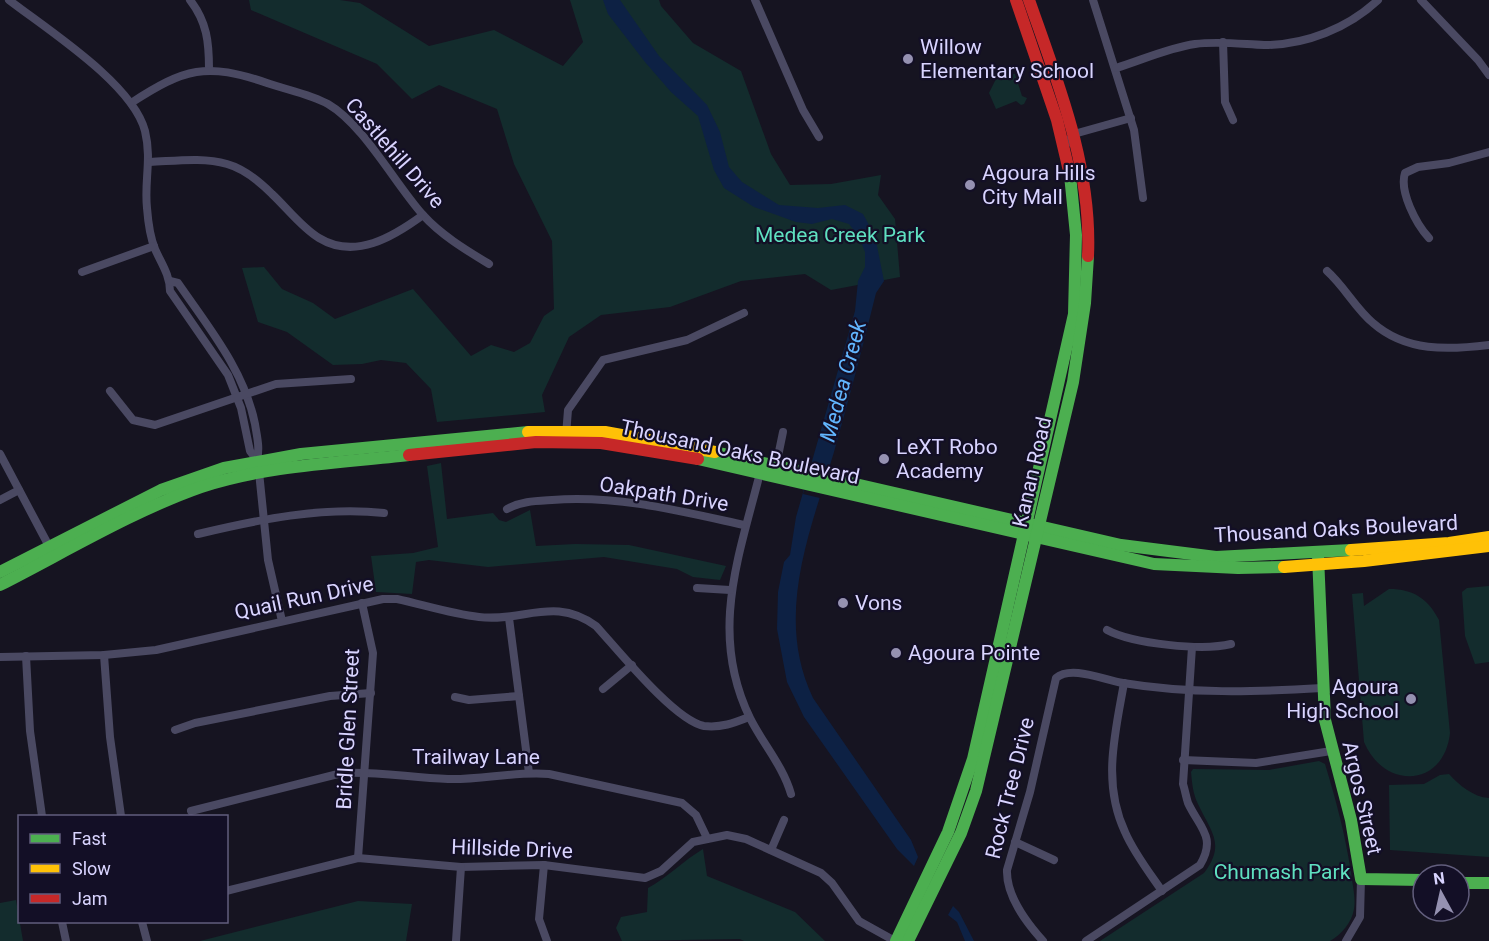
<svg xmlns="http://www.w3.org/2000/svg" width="1489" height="941" viewBox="0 0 1489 941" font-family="Roboto,sans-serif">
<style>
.green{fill:#132c2d}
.water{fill:#0d2144}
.pier{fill:#161421}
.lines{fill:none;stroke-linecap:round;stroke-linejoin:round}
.street{stroke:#4a4962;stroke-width:8}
.fast{stroke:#4caf50;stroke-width:12}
.slow{stroke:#ffc107;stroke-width:12}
.jam{stroke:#c62828;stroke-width:12}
.poi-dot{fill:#9591b1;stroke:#130f26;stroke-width:2}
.labels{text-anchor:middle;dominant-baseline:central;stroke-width:4.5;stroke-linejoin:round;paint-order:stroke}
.poi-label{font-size:21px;fill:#d9d4ff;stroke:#130f26;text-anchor:start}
.street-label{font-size:21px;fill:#d9d4ff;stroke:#130f26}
.park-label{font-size:21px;fill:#5fe0c0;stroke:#130f26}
.water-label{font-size:22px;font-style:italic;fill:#62b6ff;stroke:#130f26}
</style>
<rect width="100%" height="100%" fill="#161421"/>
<g class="green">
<polygon points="249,0 340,0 360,3 429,46 494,30 563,66 583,42 570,0 659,0 661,6 693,43 741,71 771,154 790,185 831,184 881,175 878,195 895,219 900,277 831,290 805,274 741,281 670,307 601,315 569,337 542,395 545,412 437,422 431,389 406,363 381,360 362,364 333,365 287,332 258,322 242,268 264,267 282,289 313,303 335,319 413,289 471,356 491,345 514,352 530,343 544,316 554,309 552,241 514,164 497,109 439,85 412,99 377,64 251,10"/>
<polygon points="1004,74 1015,74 1022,96 1027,98 1024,104 1021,105 1016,101 996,109 989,93 997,77"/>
<polygon points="441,463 447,519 493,513 499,520 506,522 530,510 536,546 575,544 629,545 726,566 720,580 693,577 677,569 604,557 488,567 429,560 416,562 412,594 376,592 371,556 413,553 438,547 427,466"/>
<polygon points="1489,586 1489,662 1475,664 1465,636 1462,592 1467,588"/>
<path d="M1389 589C1414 589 1428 599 1439 620L1450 733C1444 788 1384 790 1364 742L1352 594 1363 593 1364 606Z"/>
<path d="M1319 761 1325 764C1336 800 1345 834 1351 872 1352 883 1356 897 1354 909 1352 922 1342 934 1330 941H1100L1204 873C1226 844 1211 832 1198 804 1193 794 1192 783 1191 772L1193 769 1269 770Z"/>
<path d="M1449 774C1459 785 1473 797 1489 798V857L1390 850 1389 785 1424 784 1440 775Z"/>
<path d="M703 849 707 876 795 912 825 941H744L740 939 622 941 616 928 621 917 647 912 648 888C668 877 683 861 703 849Z"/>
<polygon points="16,900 23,941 0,941 0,903"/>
<polygon points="358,901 412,904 406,941 200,941"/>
</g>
<g class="water">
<path d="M603 0H620L659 56 707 105 720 132 729 167 742 182 779 205 818 208 845 205 863 214 875 236 884 281 876 293C863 346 849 399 834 452 810 532 774 616 813 698L911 840 918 857 914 866 897 849 804 717 787 682 777 629 778 592 784 562 790 555 796 517 855 311 858 281 865 267V252L859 237 849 224 832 219 812 224 796 222 754 207 724 188 714 170 698 116 671 92 645 62 608 14Z"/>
<polygon points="953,906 959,912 974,941 965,941 957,922 948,915"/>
</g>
<polygon class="pier" points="811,464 827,468 820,498 803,494"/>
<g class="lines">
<g class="street">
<path d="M9 0C48 30 133 84 145 131 152 160 144 181 147 208 148 221 150 237 155 249 161 263 170 275 170 291L228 375 241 408 250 451 257 460 259 472 268 560 282 621"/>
<path d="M190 0C207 22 209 42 209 69"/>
<polyline points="755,0 803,110 819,137"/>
<polyline points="1093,0 1134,130 1143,198"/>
<polyline points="1421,0 1478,60 1489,75"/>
<polyline points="1223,42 1225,102 1233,120"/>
<path d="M1116 68C1142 60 1168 48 1195 44 1218 41 1241 44 1264 45 1306 45 1348 28 1378 0"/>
<path d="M131 103C185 68 206 62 267 83 287 90 310 94 328 104 364 125 395 184 423 215 441 235 466 250 489 264"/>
<polyline points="1064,147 1074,134 1131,118"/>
<path d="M150 162C175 161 203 157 227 164 245 169 260 182 272 194 287 208 302 228 319 238 355 260 393 237 423 215"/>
<path d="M1429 238C1416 224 1399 191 1405 173L1418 167 1449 163 1489 152"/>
<path d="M1327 271C1344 286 1356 309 1373 323 1406 352 1448 350 1489 345"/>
<polyline points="82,272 154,246"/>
<path d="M170 281 178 283C209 328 244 370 255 424 257 437 260 447 257 460"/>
<polyline points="110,391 133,420 155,425 276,384 351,379"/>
<polyline points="566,435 568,410 603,360 687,340 744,313"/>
<polyline points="0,454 51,550"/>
<polyline points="776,466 783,432"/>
<path d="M761 469C740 554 708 632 750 718 763 744 783 766 791 794"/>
<polyline points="0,500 19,490"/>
<path d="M507 509C522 501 535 501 552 500 618 495 680 511 744 525"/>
<path d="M198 534C257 520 323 506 384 513"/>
<polyline points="697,588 730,590"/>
<polyline points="509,618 529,773"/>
<path d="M1107 630C1133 644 1203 651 1231 644"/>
<polyline points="104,655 110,737 121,816"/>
<polyline points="26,656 30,731 42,816"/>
<path d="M0 657 104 655 156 650 383 599H397C424 605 452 614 479 617 525 622 554 596 596 626 618 650 675 721 704 726 721 728 734 723 749 717"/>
<path d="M1124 683C1115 734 1102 783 1125 832 1134 853 1149 872 1162 891"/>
<polyline points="603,689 632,665"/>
<polyline points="455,697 469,700 519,696"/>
<polyline points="175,730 195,723 330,696 371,693"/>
<polyline points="1183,760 1256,763 1331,751"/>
<path d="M191 811 342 773C377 771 412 778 448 779 482 780 515 771 549 774L682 803 696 815 707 838"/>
<polyline points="1015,842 1054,860"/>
<polyline points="771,850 784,820"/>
<polyline points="358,858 373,653 362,603"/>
<polyline points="544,865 539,919 547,941"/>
<polyline points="226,891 358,858 461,867 544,865 645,878 661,871 693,842 727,835 746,839 821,873 832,883 859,921 895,941"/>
<polyline points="62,922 66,941"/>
<polyline points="142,922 147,941"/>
<polyline points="456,941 461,867"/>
<path d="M1043 941C1026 922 1006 896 1007 870L1030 792 1056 678C1071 665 1104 680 1123 683 1189 694 1255 692 1322 688"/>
<path d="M1086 941 1200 865C1217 837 1199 827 1188 803 1186 797 1185 790 1183 784L1192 647"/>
<polyline points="1346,941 1360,917 1361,879"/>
</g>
<g class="fast">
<polyline points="715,452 1121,545 1216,557 1351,550"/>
<polyline points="698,459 1154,564 1238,568 1284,567"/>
<polyline points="1318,556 1325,720 1351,820 1361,879 1423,880"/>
<polyline points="0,572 161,490 224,468 301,454 528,432"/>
<path d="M0 585C63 553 135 510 201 487 268 465 340 463 409 455"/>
<polyline points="1459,883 1489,883"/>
<polyline points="896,941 948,832 973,759 1074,314 1076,235 1070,175"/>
<polyline points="908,941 961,833 976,791 1073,382 1085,303 1088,256"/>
</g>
<g class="slow">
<polyline points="528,432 605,432 715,452"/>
<polyline points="1351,550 1449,543 1489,537"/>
<polyline points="1284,567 1364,561 1489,546"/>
</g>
<g class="jam">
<polyline points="1016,0 1057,120 1070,175"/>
<path d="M1029 0C1058 83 1092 167 1088 256"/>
<polyline points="409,455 536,442 601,443 698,459"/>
</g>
</g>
<g class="poi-dot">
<circle cx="908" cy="59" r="6"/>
<circle cx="970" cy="185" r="6"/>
<circle cx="884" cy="459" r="6"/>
<circle cx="843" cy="603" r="6"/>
<circle cx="896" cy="653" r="6"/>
<circle cx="1411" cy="699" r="6"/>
</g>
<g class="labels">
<g class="poi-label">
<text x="920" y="47">Willow<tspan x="920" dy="24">Elementary School</tspan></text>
<text x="982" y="173">Agoura Hills<tspan x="982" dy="24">City Mall</tspan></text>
<text x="896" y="447">LeXT Robo<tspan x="896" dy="24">Academy</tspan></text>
<text x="855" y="603">Vons</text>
<text x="908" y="653">Agoura Pointe</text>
<text x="1399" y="687" text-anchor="end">Agoura<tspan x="1399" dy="24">High School</tspan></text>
</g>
<g class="street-label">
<text transform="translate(395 153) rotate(49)">Castlehill Drive</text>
<text transform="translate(740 452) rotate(12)">Thousand Oaks Boulevard</text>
<text transform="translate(1032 472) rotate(-77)">Kanan Road</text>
<text transform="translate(664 494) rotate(9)">Oakpath Drive</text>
<text transform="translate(1336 529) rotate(-3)">Thousand Oaks Boulevard</text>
<text transform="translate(304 598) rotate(-12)">Quail Run Drive</text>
<text transform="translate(348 729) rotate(-87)">Bridle Glen Street</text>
<text x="476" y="757">Trailway Lane</text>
<text transform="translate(1010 788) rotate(-76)">Rock Tree Drive</text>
<text transform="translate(1362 798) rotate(77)">Argos Street</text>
<text transform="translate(512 849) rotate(2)">Hillside Drive</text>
</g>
<g class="park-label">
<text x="840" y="235">Medea Creek Park</text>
<text x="1282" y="872">Chumash Park</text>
</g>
<g class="water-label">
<text transform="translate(843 381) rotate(-75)">Medea Creek</text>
</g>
</g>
<rect x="18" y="815" width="210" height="108" fill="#130f26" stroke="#625e7d" stroke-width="1.5"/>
<rect x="30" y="834" width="30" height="9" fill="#4caf50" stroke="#625e7d" stroke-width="1.5"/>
<text x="72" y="845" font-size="18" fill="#d9d4ff">Fast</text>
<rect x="30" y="864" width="30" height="9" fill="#ffc107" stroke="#625e7d" stroke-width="1.5"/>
<text x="72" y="875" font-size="18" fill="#d9d4ff">Slow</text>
<rect x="30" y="894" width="30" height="9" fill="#c62828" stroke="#625e7d" stroke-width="1.5"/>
<text x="72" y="905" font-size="18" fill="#d9d4ff">Jam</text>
<g transform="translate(1441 893) rotate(352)"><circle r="28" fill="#130f26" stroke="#625e7d" stroke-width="1.5"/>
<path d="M0-4.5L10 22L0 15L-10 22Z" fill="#9591b1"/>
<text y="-9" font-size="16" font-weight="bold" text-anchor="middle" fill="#d9d4ff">N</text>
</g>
</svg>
